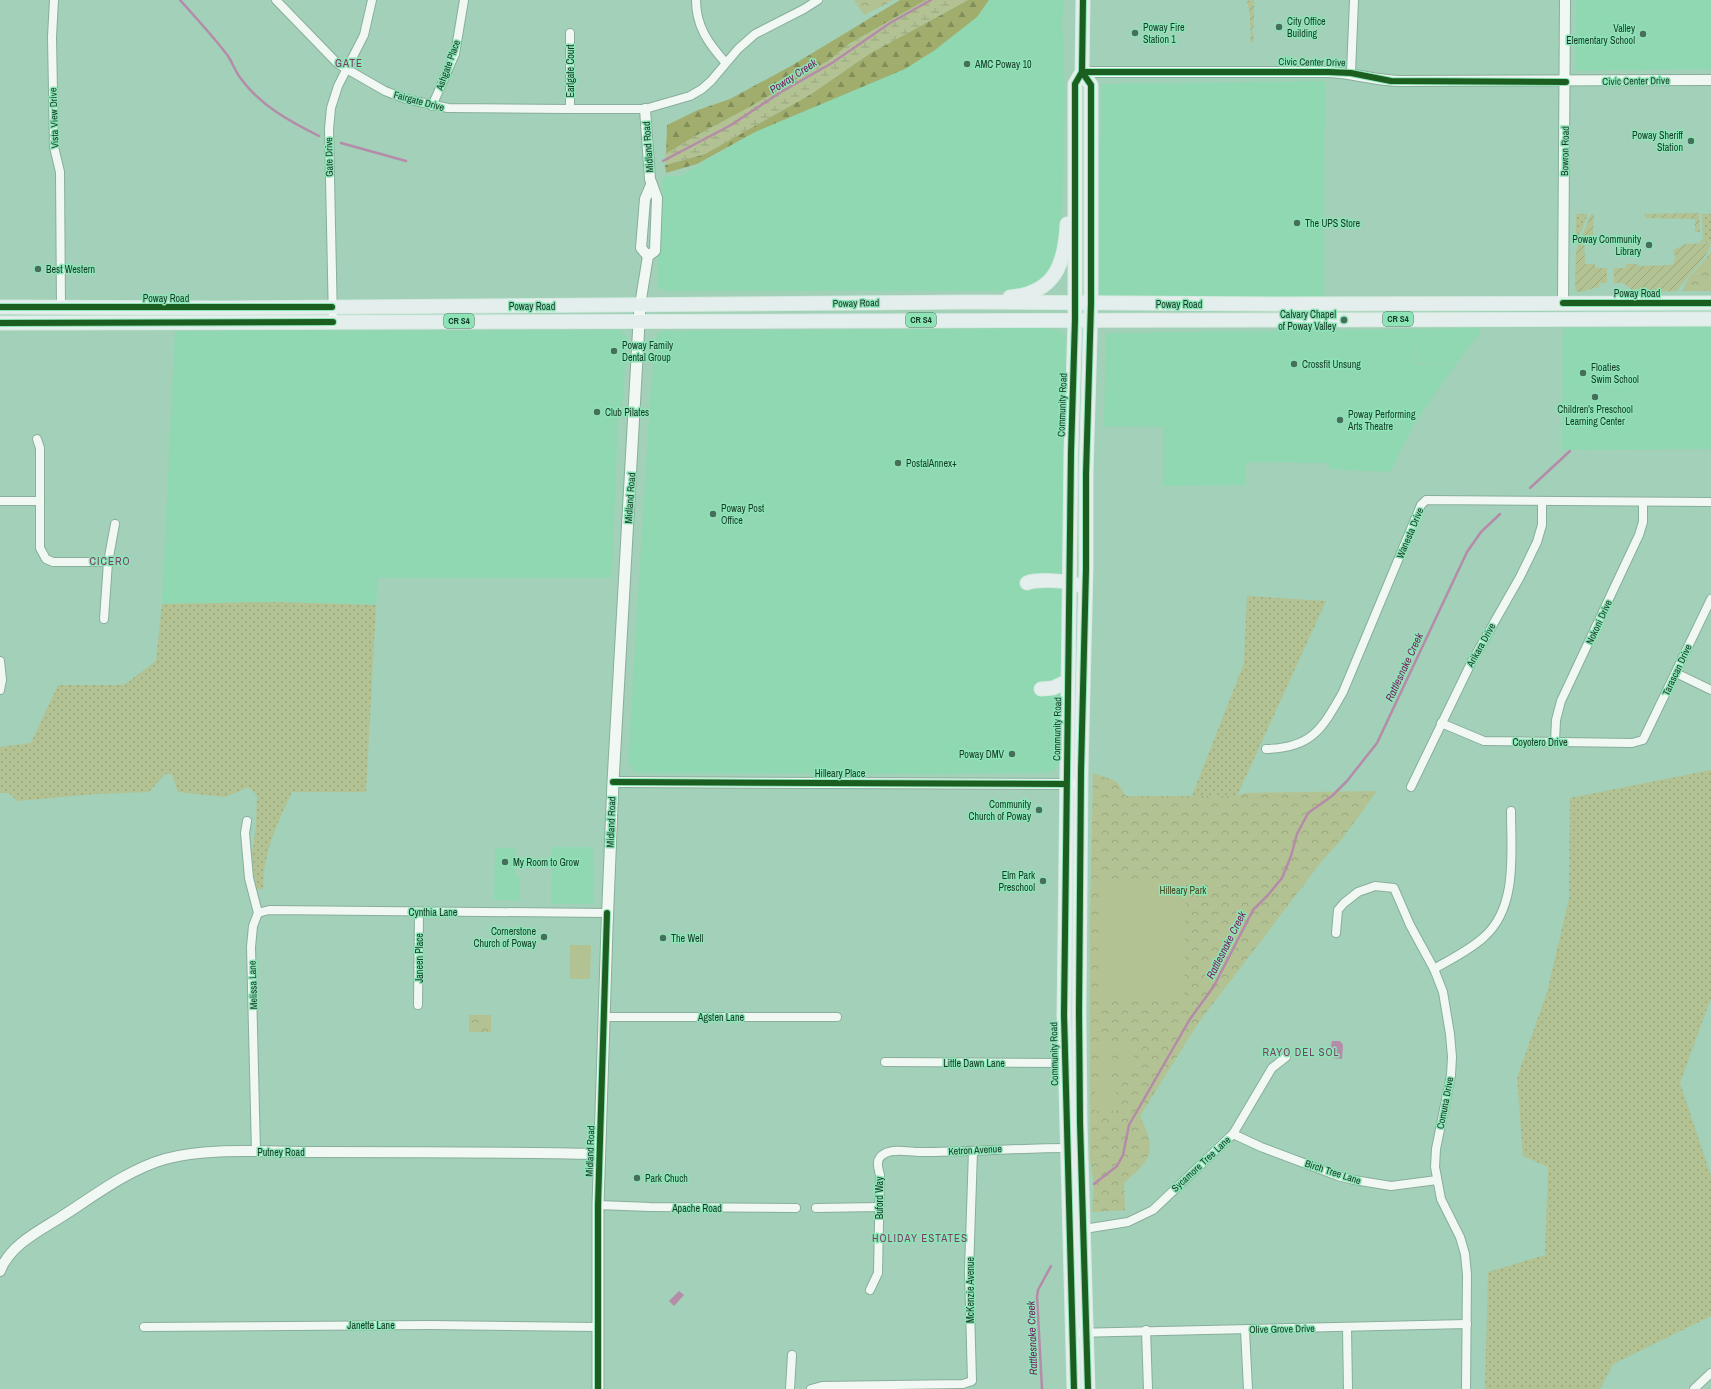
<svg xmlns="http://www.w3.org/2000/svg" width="1711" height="1389" viewBox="0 0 1711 1389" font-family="'Archivo Narrow',sans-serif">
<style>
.built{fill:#8fd8b2}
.grass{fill:url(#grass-dots)}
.forest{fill:url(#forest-firs)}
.wetland{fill:url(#wetland-marsh)}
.park{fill:url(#park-crowns)}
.garden{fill:url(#garden-furrows)}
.pitch{fill:#b3c293}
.water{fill:#b48ca9}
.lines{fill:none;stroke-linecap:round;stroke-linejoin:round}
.stream{stroke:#b48ca9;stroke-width:2.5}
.minor-casing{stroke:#89ae9b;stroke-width:10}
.tertiary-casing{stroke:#89ae9b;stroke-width:12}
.secondary-casing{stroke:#89ae9b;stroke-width:13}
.primary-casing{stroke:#d5eadf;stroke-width:15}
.minor{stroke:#f1f8f4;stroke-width:8}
.tertiary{stroke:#f1f8f4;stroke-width:10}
.secondary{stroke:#f1f8f4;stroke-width:11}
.primary{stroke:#e4efed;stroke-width:13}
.cycleway-casing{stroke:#8ee4b7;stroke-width:8}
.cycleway{stroke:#1b5e20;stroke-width:6}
.poi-dot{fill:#466e5a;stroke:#8ee4b7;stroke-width:1.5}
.labels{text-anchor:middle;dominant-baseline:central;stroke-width:3;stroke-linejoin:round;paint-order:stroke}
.shield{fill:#8ee4b7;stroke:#396d53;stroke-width:1}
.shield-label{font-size:9px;font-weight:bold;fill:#153a28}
.poi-label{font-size:10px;fill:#153a28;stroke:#8ee4b7;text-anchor:start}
.street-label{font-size:10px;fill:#153a28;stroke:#8ee4b7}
.park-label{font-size:10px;fill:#4a441c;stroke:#8ee4b7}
.neighbourhood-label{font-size:11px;letter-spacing:1px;fill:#7a3e67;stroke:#8ee4b7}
.water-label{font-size:11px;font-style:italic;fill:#771a5f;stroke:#8ee4b7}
</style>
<defs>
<pattern id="grass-dots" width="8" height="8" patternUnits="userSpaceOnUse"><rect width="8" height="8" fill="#b3c293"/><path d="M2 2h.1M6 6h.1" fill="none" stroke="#99a77f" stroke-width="1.8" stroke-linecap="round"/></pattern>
<pattern id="forest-firs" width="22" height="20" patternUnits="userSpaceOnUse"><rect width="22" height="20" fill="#a1ad6d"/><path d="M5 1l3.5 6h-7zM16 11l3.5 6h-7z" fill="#828e5a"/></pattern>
<pattern id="wetland-marsh" width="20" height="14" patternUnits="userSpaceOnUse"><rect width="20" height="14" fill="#b3c293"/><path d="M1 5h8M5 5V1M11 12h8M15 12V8" fill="none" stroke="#99a77f"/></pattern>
<pattern id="park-crowns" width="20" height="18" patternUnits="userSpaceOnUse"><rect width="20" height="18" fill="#b3c293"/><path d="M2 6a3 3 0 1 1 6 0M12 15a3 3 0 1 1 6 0" fill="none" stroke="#99a77f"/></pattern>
<pattern id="garden-furrows" width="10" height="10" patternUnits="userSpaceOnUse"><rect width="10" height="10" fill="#b3c293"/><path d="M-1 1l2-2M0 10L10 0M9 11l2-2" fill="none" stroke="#99a77f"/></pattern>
</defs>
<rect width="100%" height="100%" fill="#a2d0b8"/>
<g class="built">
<polygon points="988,0 1064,0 1062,19 1065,93 1061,244 1054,268 1043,278 1032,286 1012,291 665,291 660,289 657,284 663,176 680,176 755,132"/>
<polygon points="1576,0 1711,0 1711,69 1576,71"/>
<polygon points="1325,81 1323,297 1099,298 1101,84"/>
<polygon points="1711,327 1711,449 1562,450 1563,328"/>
<polygon points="1044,328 1058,330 1066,336 1060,762 1055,769 1049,773 946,774 638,773 634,771 628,762 651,385 657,334 661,331"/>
<polygon points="1479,328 1481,331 1457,363 1417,363 1416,329"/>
<polygon points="1415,329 1416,364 1456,364 1414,424 1390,472 1329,469 1329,463 1245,462 1245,426 1245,485 1163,486 1163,427 1104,426 1106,333"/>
<polygon points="619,330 627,337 622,407 618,415 612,578 378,578 376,605 276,602 162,604 175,331"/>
<polygon points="552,847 594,847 593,904 551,904"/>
<polygon points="495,848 516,848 515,876 520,877 520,901 494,900"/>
</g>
<g class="grass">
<polygon points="1576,214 1588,214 1576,243"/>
<polygon points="1702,214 1711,214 1711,241 1699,243 1703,238"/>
<polygon points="1247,596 1326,601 1237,796 1192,796 1244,663"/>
<path d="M276 602 376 605 366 792H292C276 826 264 850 263 889H256L252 854 256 827 257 795 249 787 225 797 178 792 172 774H165L149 792 96 794 17 801 9 793H0V747L31 743 58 685H124L156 661 162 604Z"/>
<polygon points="1711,770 1711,998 1680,1083 1711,1176 1711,1316 1613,1364 1600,1389 1485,1389 1488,1272 1545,1255 1548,1167 1523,1156 1517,1078 1547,992 1569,899 1570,798"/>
</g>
<g class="forest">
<polygon points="900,0 926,0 849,44 831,59 750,107 692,138 666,154 667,125 698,110 730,99 791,66"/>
<polygon points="968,0 989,0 977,17 935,50 905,69 755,132 697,164 666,173 665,165 705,154 811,94 869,54"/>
</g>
<polygon class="wetland" points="926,0 968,0 869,54 811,94 705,154 665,165 666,154 692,138 750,107 831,59 849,44"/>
<g class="park">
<polygon points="854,0 894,0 864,15"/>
<polygon points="1711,252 1711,291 1682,291 1688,279"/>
<path d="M1093 773 1116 781 1126 796H1237L1244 793 1377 791 1342 839 1322 861 1199 1022 1140 1116C1157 1152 1152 1158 1124 1183L1125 1210 1092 1212 1094 1184 1090 1160V918Z"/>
<rect x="469" y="1015" width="22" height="17"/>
</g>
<g class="garden">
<polygon points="1254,0 1254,25 1252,30 1254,39 1253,43 1251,43 1250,15 1247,1"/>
<polygon points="1699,213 1700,232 1695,232 1695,219 1646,218 1645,214"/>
<path d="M1591 214H1594L1593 235 1584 236 1585 264H1595V268H1607V283H1599V287C1591 288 1586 292 1577 292L1575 289 1576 251Z"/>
<path d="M1711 241C1711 256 1685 277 1677 291L1635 292 1623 283H1614V268H1626V264H1638V266L1671 265 1674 263V260L1676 259 1673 250 1686 244 1707 243Z"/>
</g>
<g class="pitch">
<polygon points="1100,880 1186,881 1184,1002 1098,1001"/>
<polygon points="570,945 591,945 590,979 570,979"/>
<polygon points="1100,1042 1112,1042 1113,1070 1100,1070"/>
<rect x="1121" y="1042" width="13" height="28"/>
<rect x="1095" y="1079" width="21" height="32"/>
</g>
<g class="water">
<polygon points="1332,1041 1340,1041 1343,1045 1342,1059 1333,1058 1334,1050 1331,1046"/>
<polygon points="679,1291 684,1295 674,1306 669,1301"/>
</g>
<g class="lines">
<g class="stream">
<path d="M180 0C196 18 213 36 228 56 233 64 236 73 242 80 261 106 291 122 319 136"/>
<polyline points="341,143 406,161"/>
<polyline points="663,161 731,125 781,92 832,63 890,23 931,0"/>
<polyline points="1530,488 1570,451"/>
<polyline points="1094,1184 1117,1166 1123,1155 1129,1125 1190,1019 1214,986 1253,910 1268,895 1282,878 1291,856 1297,834 1308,813 1332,796 1347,781 1377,743 1467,552 1481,532 1500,514"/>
<polyline points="1042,1389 1037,1297 1038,1290 1051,1266"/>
</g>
<defs>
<g id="minor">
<polyline points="54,0 52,37 54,147 60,172 61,307"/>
<polyline points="276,0 338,64 385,91 406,99 448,108 570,109 645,109 690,96 702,89 711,81 738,49 755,34 804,9 818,0"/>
<path d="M696 0C696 26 708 43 725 62"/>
<polyline points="1351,73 1354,0"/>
<polyline points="432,106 455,54 464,0"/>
<polyline points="570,109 570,33"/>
<polyline points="333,322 329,129 331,108 338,86 364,35 372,0"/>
<polyline points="37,439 40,448 40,548 46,559 53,562 108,562"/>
<polyline points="0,501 40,501"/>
<polyline points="104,619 108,562 115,524"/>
<polyline points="0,661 2,680 0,690"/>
<polyline points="1676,673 1711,690"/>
<polyline points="1441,723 1484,741 1632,743 1643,740 1711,599"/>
<polyline points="1555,742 1556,720 1561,701 1639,535 1643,522 1643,502"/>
<path d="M1266 749C1312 748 1322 729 1343 692L1421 505 1426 500 1711 502"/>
<polyline points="1411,787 1471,663 1520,577 1537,542 1542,525 1542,501"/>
<polyline points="247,821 245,833 249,878 258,913 253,926 251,947 256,1152"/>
<polyline points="258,913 269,910 607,913"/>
<polyline points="1336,933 1338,910 1344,903 1358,892 1375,886 1394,888 1410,925 1434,969 1443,992 1450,1034 1452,1057 1451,1075 1436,1149 1435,1167 1441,1199 1460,1237 1465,1254 1467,1275 1466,1389"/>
<path d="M1434 969C1451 959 1470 950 1484 937 1518 907 1511 852 1511 811"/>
<polyline points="418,1005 419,912"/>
<polyline points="604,1017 837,1017"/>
<polyline points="885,1062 1064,1063"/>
<polyline points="1233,1134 1261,1147 1338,1176 1354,1180 1391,1186 1437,1180"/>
<polyline points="598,1205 650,1207 796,1208"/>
<polyline points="816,1208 879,1207"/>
<polyline points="1084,1229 1128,1222 1153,1210 1233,1134 1272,1068 1286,1057"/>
<path d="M870 1290 878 1273 880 1175C878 1167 875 1159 884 1154 893 1148 909 1152 920 1152 969 1152 1018 1148 1067 1148"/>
<polyline points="144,1327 430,1325 597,1327"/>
<polyline points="1347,1328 1348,1389"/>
<polyline points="1146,1330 1148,1389"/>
<polyline points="1245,1330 1248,1389"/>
<polyline points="1073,1333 1467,1324"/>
<polyline points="790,1389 792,1355"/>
<polyline points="811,1389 822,1386 963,1384 972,1381 969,1271 973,1151"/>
<polyline points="1694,1389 1711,1373"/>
</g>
<g id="tertiary">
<path d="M1082 72H1329C1354 73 1377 81 1402 81L1711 80"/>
<polyline points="648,256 641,248 645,199 651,185"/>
<polyline points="1563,303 1565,0"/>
<polyline points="640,305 648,256 655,251 657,198 650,179 645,109"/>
<polyline points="613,782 1073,784"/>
<path d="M0 1271C10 1245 39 1231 61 1217 94 1196 127 1170 165 1159 207 1147 264 1152 308 1152 405 1152 503 1152 600 1154"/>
</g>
<polyline id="secondary" points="598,1389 598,1205 607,928 613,782 640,305"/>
<g id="primary">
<polyline points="1082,72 1091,85 1091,303 1086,474 1086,569 1081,771 1079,1011 1080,1122 1088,1389"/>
<path d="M1010 297C1055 293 1065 264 1067 224"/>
<polyline points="0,307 224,308 971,302 1275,304 1711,303"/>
<polyline points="0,323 1711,319"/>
<path d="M1027 583C1035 579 1069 580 1077 585"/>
<polyline points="1041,689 1053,688 1068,681"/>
<polyline points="1074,1389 1064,1015 1071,452 1075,320 1075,84 1082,72 1083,0"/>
</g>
</defs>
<use href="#minor" class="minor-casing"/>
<use href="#tertiary" class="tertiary-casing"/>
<use href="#secondary" class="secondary-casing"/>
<use href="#primary" class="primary-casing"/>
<use href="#minor" class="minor"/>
<use href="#tertiary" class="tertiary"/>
<use href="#secondary" class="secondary"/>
<use href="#primary" class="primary"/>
<defs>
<g id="cycleway">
<polyline points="1082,72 1091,85 1091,303 1086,474 1086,569 1081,771 1079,1011 1080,1122 1088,1389"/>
<polyline points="1082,72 1329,72 1351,73 1391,81 1566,82"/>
<polyline points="1563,303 1711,303"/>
<polyline points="0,307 332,307"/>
<polyline points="0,323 333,322"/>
<polyline points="613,782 1066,784"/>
<polyline points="598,1389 598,1205 607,913"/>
<polyline points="1074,1389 1064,1015 1071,452 1075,320 1075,84 1082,72 1083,0"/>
</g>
</defs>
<use href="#cycleway" class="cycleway-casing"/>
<use href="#cycleway" class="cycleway"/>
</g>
<g class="poi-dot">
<circle cx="1279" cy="27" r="4"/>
<circle cx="1135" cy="33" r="4"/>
<circle cx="1643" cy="34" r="4"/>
<circle cx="967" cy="64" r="4"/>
<circle cx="1691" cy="141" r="4"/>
<circle cx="1297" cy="223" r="4"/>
<circle cx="1649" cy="245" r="4"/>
<circle cx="38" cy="269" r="4"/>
<circle cx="1344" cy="320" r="4"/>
<circle cx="614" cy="351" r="4"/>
<circle cx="1294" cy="364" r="4"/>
<circle cx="1583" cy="373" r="4"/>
<circle cx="1595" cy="397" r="4"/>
<circle cx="597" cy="412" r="4"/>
<circle cx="1340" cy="420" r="4"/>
<circle cx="898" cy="463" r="4"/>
<circle cx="713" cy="514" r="4"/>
<circle cx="1012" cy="754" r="4"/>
<circle cx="1039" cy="810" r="4"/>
<circle cx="505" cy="862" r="4"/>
<circle cx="1043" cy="881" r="4"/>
<circle cx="544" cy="937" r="4"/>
<circle cx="663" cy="938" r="4"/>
<circle cx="637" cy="1178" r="4"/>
</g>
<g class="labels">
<g class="shield">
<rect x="1383" y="312" width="30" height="14" rx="3"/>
<rect x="906" y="313" width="30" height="14" rx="3"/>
<rect x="444" y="314" width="30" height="14" rx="3"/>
</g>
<g class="shield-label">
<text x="1398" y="319">CR S4</text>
<text x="921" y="320">CR S4</text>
<text x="459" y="321">CR S4</text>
</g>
<g class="poi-label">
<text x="1287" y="21">City Office<tspan x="1287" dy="12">Building</tspan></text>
<text x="1143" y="27">Poway Fire<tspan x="1143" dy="12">Station 1</tspan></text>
<text x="1635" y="28" text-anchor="end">Valley<tspan x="1635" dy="12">Elementary School</tspan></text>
<text x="975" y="64">AMC Poway 10</text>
<text x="1683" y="135" text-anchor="end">Poway Sheriff<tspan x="1683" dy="12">Station</tspan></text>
<text x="1305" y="223">The UPS Store</text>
<text x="1641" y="239" text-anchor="end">Poway Community<tspan x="1641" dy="12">Library</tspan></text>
<text x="46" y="269">Best Western</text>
<text x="1336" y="314" text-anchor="end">Calvary Chapel<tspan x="1336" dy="12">of Poway Valley</tspan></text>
<text x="622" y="345">Poway Family<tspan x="622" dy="12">Dental Group</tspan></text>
<text x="1302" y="364">Crossfit Unsung</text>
<text x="1591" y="367">Floaties<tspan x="1591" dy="12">Swim School</tspan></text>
<text x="1595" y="409" text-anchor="middle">Children's Preschool<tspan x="1595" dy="12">Learning Center</tspan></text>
<text x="605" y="412">Club Pilates</text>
<text x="1348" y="414">Poway Performing<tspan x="1348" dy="12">Arts Theatre</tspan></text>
<text x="906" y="463">PostalAnnex+</text>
<text x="721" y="508">Poway Post<tspan x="721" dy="12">Office</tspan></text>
<text x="1004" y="754" text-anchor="end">Poway DMV</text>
<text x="1031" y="804" text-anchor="end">Community<tspan x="1031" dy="12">Church of Poway</tspan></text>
<text x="513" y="862">My Room to Grow</text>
<text x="1035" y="875" text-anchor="end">Elm Park<tspan x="1035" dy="12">Preschool</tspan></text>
<text x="536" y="931" text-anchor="end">Cornerstone<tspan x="536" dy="12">Church of Poway</tspan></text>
<text x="671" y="938">The Well</text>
<text x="645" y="1178">Park Chuch</text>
</g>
<g class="street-label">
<text transform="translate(1312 62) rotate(1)">Civic Center Drive</text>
<text transform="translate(448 65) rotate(-70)">Ashgate Place</text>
<text transform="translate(570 71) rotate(-90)">Earlgate Court</text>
<text transform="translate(1636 81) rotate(-1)">Civic Center Drive</text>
<text transform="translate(419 101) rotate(15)">Fairgate Drive</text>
<text transform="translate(54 118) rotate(-92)">Vista View Drive</text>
<text transform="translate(648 147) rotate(-94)">Midland Road</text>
<text transform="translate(1565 151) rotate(-89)">Bowron Road</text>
<text transform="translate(329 157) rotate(-91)">Gate Drive</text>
<text x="1637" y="293">Poway Road</text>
<text x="166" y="298">Poway Road</text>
<text transform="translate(856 303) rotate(-1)">Poway Road</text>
<text x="1179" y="304">Poway Road</text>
<text x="532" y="306">Poway Road</text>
<text transform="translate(1062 405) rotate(-88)">Community Road</text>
<text transform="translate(630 498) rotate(-86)">Midland Road</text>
<text transform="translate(1410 533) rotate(-67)">Wanesta Drive</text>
<text transform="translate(1599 622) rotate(-65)">Nokoni Drive</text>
<text transform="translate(1481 645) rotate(-61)">Arikara Drive</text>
<text transform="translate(1677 670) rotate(-65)">Tarascan Drive</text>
<text transform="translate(1057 729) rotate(-89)">Community Road</text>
<text x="1540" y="742">Coyotero Drive</text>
<text x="840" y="773">Hilleary Place</text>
<text transform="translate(611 822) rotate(-88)">Midland Road</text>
<text x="433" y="912">Cynthia Lane</text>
<text transform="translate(419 958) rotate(-90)">Janeen Place</text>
<text transform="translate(253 985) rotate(-92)">Melissa Lane</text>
<text x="721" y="1017">Agsten Lane</text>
<text transform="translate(1054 1054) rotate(-91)">Community Road</text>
<text x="974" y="1063">Little Dawn Lane</text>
<text transform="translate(1445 1103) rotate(-79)">Comuna Drive</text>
<text transform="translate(975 1150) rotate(-3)">Ketron Avenue</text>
<text transform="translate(590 1151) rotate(-88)">Midland Road</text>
<text x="281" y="1152">Putney Road</text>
<text transform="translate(1201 1164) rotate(-43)">Sycamore Tree Lane</text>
<text transform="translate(1333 1172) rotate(18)">Birch Tree Lane</text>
<text transform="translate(879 1198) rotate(-90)">Buford Way</text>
<text x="697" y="1208">Apache Road</text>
<text transform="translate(970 1290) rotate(-90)">McKenzie Avenue</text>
<text x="371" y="1325">Janette Lane</text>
<text transform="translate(1282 1329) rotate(-1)">Olive Grove Drive</text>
</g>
<g class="park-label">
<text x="1183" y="890">Hilleary Park</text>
</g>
<g class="neighbourhood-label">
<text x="349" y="63">GATE</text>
<text x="110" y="561">CICERO</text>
<text x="1301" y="1052">RAYO DEL SOL</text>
<text x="920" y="1238">HOLIDAY ESTATES</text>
</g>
<g class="water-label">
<text transform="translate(793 76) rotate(-33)">Poway Creek</text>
<text transform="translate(1404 667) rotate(-65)">Rattlesnake Creek</text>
<text transform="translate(1226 945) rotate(-63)">Rattlesnake Creek</text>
<text transform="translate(1032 1338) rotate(-92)">Rattlesnake Creek</text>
</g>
</g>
</svg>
